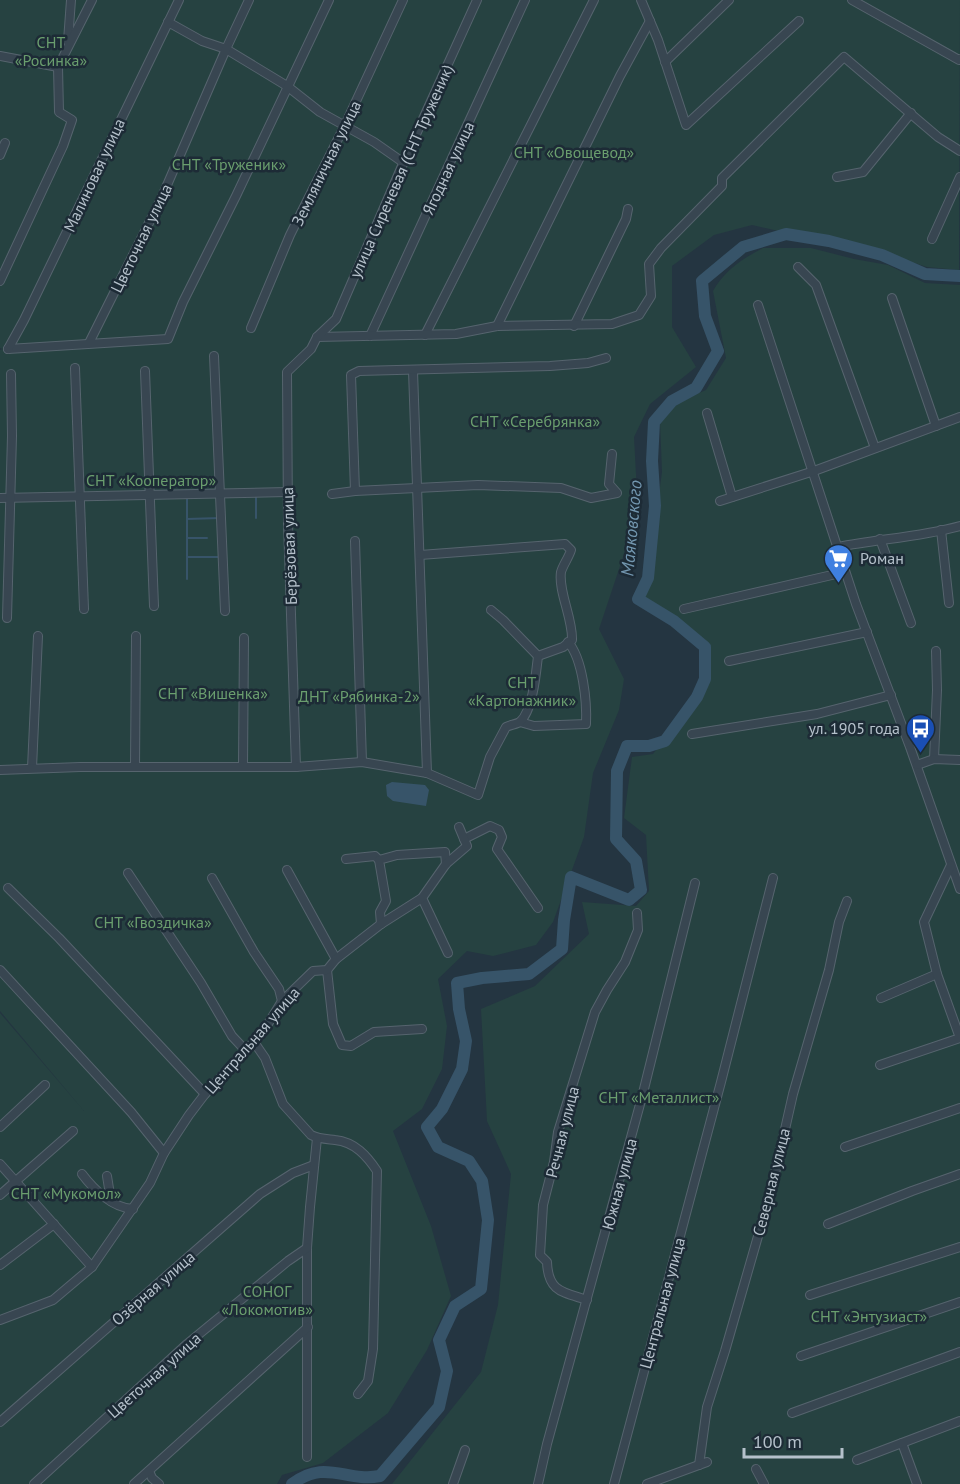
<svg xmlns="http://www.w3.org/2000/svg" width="960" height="1484" viewBox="0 0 960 1484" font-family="'PT Sans',sans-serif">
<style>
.green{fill:#264241}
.water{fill:#375469}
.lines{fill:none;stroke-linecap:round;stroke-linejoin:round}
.stream{stroke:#375469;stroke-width:2}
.river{stroke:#375469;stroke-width:12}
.minor-casing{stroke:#56646e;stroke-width:10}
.minor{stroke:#384651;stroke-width:8}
.labels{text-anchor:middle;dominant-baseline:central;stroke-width:5;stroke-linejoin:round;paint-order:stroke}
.park-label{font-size:16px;fill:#6a9e6e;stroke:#1d2b36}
.street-label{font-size:16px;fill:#b5c1cb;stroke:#1d2b36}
.poi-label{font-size:16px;fill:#b5c1cb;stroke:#1d2b36;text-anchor:start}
.water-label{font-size:18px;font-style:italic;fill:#7397b0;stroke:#1d2b36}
</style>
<rect width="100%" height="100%" fill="#243541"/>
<g class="green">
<polygon points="0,0 960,0 959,270 927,267 842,240 814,239 752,225 714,235 672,266 672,327 696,367 650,404 634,437 638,512 599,629 624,679 619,710 593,773 584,837 553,922 536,945 493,956 467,951 438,979 447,1026 442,1069 422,1109 393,1131 431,1226 451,1296 427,1350 388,1413 323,1463 282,1475 277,1484 0,1484 0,1013 84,1111 0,1011 0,350 3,349 0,348"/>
<path d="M763 248H811L854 259 888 265 925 283 960 285V1484H392L481 1372 498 1305 511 1174 487 1121 481 1009 535 986 589 934 582 902 636 906 649 891 646 835 624 818 632 757 653 754 697 697 705 679V647L638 599 648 576 662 472 660 422 680 401 706 390 726 358 713 291C725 270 742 259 763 248Z"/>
</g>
<polygon class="water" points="392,782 425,785 429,790 426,806 393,801 387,796 386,785"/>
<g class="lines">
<g class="stream">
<polyline points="256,494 256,518"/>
<polyline points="187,496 187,579"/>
<polyline points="187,519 220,518"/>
<polyline points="187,538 207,538"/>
<polyline points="187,557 220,557"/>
</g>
<path class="river" d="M292 1484C326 1458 346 1483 380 1476L439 1407 447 1371 439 1340 455 1306 481 1289 488 1220 482 1181 469 1161 438 1147 427 1127 442 1109 462 1069 466 1041 459 1009 457 983 482 978 529 974 562 949 564 920 571 877 629 900 641 890 636 861 616 839 617 771 627 746H649L665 741 697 697 705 679V647L674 621 638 599 648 578 655 506 652 461 654 422 672 401 696 388 718 351 705 316 702 281 743 247 786 234 829 241 882 255 925 274 960 276"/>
<defs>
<g id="minor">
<polyline points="641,0 658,40 686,125 799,21"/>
<polyline points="852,0 959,60 960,59"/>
<polyline points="168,22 202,41 226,49 287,86 320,112 374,142 404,163"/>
<polyline points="68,41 71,0"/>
<polyline points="0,56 58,67"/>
<polyline points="665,62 729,0"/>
<polyline points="0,155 5,143"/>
<polyline points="837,177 863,172 911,113"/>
<polyline points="932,239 960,177"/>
<polyline points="798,267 816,285 875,448"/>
<polyline points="0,281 63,146 72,120 59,112 58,67 92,0"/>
<polyline points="892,298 936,426"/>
<polyline points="758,305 856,604 910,747 960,889"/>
<polyline points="497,326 620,76 650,21"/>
<polyline points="574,326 626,219 628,209"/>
<polyline points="251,328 290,235 344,127 403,0"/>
<polyline points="425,335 594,0"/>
<polyline points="370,336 525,0"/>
<polyline points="317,337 456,334 497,326 612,324 639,315 651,296 649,264 661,248 722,186 722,178 844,57 938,137 960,151"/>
<polyline points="89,343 161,199 226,49 249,0"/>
<polyline points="8,349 168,339 183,302 236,196 329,0"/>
<polyline points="8,349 24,320 179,0"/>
<polyline points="214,356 225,611"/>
<polyline points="75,368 84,609"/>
<polyline points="145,371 154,606"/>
<polyline points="413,371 427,773"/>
<polyline points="707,413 732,497"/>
<polyline points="355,491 351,375 359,371 550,366 588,363 606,358"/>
<polyline points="332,494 355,491 478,485 561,488 591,498 617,493 609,484 612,454"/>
<polyline points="0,498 287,492"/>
<polyline points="720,501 814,471 960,417"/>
<polyline points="941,530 949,603"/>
<polyline points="880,539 911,623"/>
<polyline points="355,541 362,762"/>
<path d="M838 547C878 539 920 537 960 526"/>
<path d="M420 555 565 544 571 550C569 557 563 565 561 572 558 591 573 619 572 640L563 647 538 656 503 620 491 610"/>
<polyline points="684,609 845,572"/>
<polyline points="7,618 12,436 11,374"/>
<polyline points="729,661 867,632"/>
<path d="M520 722 534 726 586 724C587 702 583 659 568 642"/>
<polyline points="692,734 817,714 891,695"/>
<polyline points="934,759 937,690 936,651"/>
<polyline points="917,765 934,759 960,760"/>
<polyline points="243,766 244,638"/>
<polyline points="135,767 136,636"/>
<polyline points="296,767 288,523 287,372 311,349 317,337 336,319 408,152 477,0"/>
<polyline points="32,768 38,636"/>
<path d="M0 770 80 767H296L362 762 427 773 478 795 490 757 506 727C510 725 517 724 520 722 533 710 536 673 538 656"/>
<polyline points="464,839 490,826 499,830 502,837 497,849 538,908"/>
<polyline points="346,859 375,856 379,860"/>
<polyline points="287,870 336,959"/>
<polyline points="128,873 201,983 232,1036 246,1051"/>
<polyline points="212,878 254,952 279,989 282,1001"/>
<polyline points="8,888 59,938 205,1094"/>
<polyline points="422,898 448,953"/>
<polyline points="381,924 380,912 386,901 379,860 397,855 445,852 446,864"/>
<polyline points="0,970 131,1112 164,1153"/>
<polyline points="327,970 333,1024 342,1045 351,1046 374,1032 422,1029"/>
<polyline points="881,998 937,974"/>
<path d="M254 1042 265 1058 283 1104 311 1135C319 1139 327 1139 335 1140 355 1142 367 1156 377 1171L373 1349 368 1381 358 1394"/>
<polyline points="880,1065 960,1038 937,974 924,922 951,865"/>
<polyline points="0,1127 45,1085"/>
<polyline points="845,1147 960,1108"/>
<polyline points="0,1164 92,1267"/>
<path d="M82 1174C94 1190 113 1208 133 1209"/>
<polyline points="107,1176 111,1201"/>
<polyline points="0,1195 73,1131"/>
<polyline points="828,1224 912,1191 960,1174"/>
<polyline points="0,1265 54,1224"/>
<polyline points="810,1295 960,1247"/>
<path d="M587 1300C563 1292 548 1292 547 1262L540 1255 543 1205 554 1162 558 1132 595 1012 607 990 625 962 638 930 637 913"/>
<polyline points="0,1320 53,1300 92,1267 150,1183 164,1153 189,1115 205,1094 263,1032 282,1001 313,971 327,970 336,959 381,924 422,898 446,864 467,846 459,827"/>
<polyline points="801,1356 960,1302"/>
<polyline points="792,1413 960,1352"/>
<polyline points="0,1422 260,1194 293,1173 314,1165"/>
<polyline points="902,1443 917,1484"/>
<polyline points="307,1457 307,1248 310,1207 317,1138"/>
<polyline points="857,1460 960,1421"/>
<polyline points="699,1465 707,1407 725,1351 771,1191 793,1094 829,970 839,922 847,901"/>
<polyline points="756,1469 764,1484"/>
<polyline points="149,1471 152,1478 159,1484"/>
<polyline points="34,1484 187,1344 288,1261 307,1248"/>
<polyline points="134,1484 308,1327"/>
<polyline points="453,1484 465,1450"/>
<polyline points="538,1484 547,1444 642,1097 695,883"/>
<polyline points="614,1484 721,1082 773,878"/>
<polyline points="647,1484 707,1462"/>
</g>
</defs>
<use href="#minor" class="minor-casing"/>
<use href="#minor" class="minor"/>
</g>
<defs>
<symbol id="supermarket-pin" viewBox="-11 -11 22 30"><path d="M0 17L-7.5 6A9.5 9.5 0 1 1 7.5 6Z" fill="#3f7fe0" stroke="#1d2b36"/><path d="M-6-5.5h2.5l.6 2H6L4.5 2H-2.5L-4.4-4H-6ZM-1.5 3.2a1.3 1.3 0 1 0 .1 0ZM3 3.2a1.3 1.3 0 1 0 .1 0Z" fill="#fff"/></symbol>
<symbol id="bus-pin" viewBox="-11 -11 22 30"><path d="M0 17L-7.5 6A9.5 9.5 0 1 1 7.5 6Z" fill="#1a4fb4" stroke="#1d2b36"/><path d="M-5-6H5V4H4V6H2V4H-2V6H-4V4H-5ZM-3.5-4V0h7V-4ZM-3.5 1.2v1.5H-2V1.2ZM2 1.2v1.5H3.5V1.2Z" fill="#fff"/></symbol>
</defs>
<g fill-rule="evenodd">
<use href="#supermarket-pin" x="822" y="542" width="33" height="45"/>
<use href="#bus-pin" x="904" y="712" width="33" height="45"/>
</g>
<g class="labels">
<g class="park-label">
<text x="51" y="42">СНТ<tspan x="51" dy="18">«Росинка»</tspan></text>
<text x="574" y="152">СНТ «Овощевод»</text>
<text x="229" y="164">СНТ «Труженик»</text>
<text x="535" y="421">СНТ «Серебрянка»</text>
<text x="151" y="480">СНТ «Кооператор»</text>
<text x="522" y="682">СНТ<tspan x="522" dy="18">«Картонажник»</tspan></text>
<text x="213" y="693">СНТ «Вишенка»</text>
<text x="359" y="696">ДНТ «Рябинка-2»</text>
<text x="153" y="922">СНТ «Гвоздичка»</text>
<text x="659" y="1097">СНТ «Металлист»</text>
<text x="66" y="1193">СНТ «Мукомол»</text>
<text x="267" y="1291">СОНОГ<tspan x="267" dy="18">«Локомотив»</tspan></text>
<text x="869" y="1316">СНТ «Энтузиаст»</text>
</g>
<g class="street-label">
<text transform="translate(326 163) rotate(-64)">Земляничная улица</text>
<text transform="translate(448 168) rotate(-65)">Ягодная улица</text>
<text transform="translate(401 171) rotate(-66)">улица Сиреневая (СНТ Труженик)</text>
<text transform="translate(94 175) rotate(-65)">Малиновая улица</text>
<text transform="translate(141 238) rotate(-64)">Цветочная улица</text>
<text transform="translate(289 546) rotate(-92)">Берёзовая улица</text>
<text transform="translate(252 1040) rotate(-49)">Центральная улица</text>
<text transform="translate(562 1132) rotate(-76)">Речная улица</text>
<text transform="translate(771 1182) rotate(-76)">Северная улица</text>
<text transform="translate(619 1184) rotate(-75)">Южная улица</text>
<text transform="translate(153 1288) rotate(-41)">Озёрная улица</text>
<text transform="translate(662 1303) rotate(-75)">Центральная улица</text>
<text transform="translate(154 1375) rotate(-42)">Цветочная улица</text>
</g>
<g class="poi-label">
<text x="860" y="558">Роман</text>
<text x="900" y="728" text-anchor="end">ул. 1905 года</text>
</g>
<g class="water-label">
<text transform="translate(631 528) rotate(-85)">Маяковского</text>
</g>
</g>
<path d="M744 1448v9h98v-9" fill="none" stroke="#b5c1cb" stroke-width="3"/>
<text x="753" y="1448" font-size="18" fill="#b5c1cb" stroke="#1d2b36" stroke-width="4.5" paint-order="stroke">100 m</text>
</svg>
